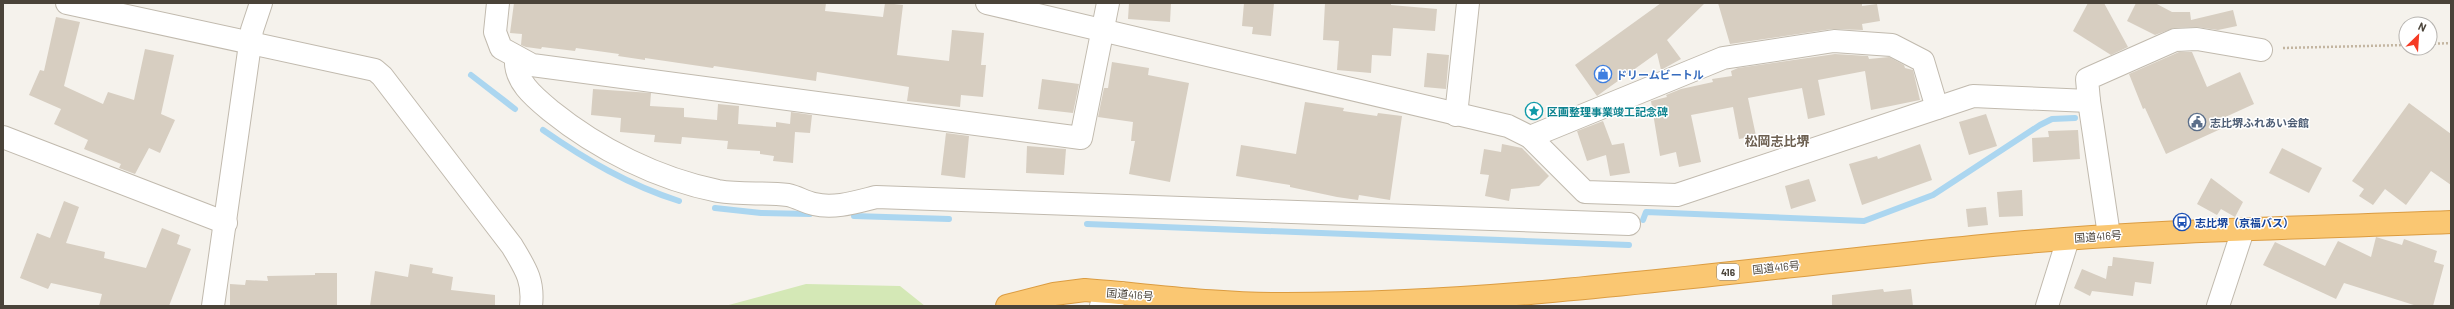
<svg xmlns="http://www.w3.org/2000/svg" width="2454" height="309" viewBox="0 0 2454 309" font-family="Barlow,'Noto Sans JP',sans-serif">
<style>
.green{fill:#d4e8b6}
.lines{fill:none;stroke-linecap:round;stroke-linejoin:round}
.stream{stroke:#abd6f0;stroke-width:6}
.building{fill:#d7cec1}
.minor-casing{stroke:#c1baae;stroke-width:24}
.highway-casing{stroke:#db9c41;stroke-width:24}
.path{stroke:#c3b5a0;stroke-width:2.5;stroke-dasharray:2 2;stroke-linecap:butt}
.minor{stroke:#fff;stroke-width:22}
.highway{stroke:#fac772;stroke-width:22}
.labels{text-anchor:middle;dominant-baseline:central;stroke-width:3;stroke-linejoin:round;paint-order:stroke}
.shield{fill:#fff;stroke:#807b74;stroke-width:1}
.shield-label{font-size:10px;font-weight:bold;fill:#4a4339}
.shop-label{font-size:11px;font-weight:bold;fill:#366cbe;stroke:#fff;text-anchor:start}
.culture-label{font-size:11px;font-weight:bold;fill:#0d838f;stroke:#fff;text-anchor:start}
.service-label{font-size:11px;font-weight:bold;fill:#4e5e75;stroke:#fff;text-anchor:start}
.transit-label{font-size:11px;font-weight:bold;fill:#164399;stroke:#fff;text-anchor:start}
.street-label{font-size:11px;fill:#4a4339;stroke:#fff}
.quarter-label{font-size:13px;font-weight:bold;fill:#6d6051;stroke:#fff}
</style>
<rect width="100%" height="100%" fill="#f5f2ec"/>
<polygon class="green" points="806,284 900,286 925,306 725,306"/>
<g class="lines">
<g class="stream">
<polyline points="471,75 515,109"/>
<path d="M543 130C586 160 629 185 679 201"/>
<polyline points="715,208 761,213 810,214"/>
<polyline points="854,216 949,219"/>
<polyline points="1643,220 1646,212 1864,221 1933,195 2040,125 2052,119 2075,118"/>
<polyline points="1087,224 1629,245"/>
</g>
</g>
<g class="building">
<polygon points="514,3 826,3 825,11 883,17 885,3 903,5 897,55 949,61 952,30 984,33 981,65 986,65 983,97 961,95 960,107 907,101 909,87 817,72 816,81 714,66 713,68 645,58 645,60 618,56 619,54 576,48 575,51 542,47 541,49 526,47 521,45 522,34 510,33"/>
<polygon points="1129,3 1171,3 1170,22 1128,19"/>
<polygon points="1244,3 1274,3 1271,36 1252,34 1253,27 1242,26"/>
<polygon points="1325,3 1391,3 1391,5 1437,9 1435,31 1393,28 1391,56 1372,55 1371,73 1337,70 1339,41 1323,40"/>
<polygon points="1661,3 1705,3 1667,40 1681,59 1661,70 1657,53 1597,96 1575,65"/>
<polygon points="1718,3 1862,3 1862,6 1877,4 1880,21 1862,24 1863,30 1832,29 1730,44"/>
<polygon points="2088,3 2104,3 2128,47 2111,55 2073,31"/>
<polygon points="2136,3 2155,3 2172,12 2190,12 2191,20 2233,10 2237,26 2218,30 2197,27 2174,28 2155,35 2127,21"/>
<polygon points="56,17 80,22 64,86 103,104 108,92 134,100 145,49 174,55 161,114 175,120 160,153 149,148 135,174 119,168 121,164 84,149 88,140 54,124 61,109 29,95 40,70 44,71"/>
<polygon points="2179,52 2192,52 2207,87 2240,72 2254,104 2221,119 2225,127 2166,154 2145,108 2143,109 2129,74"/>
<polygon points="1427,53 1449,55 1446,89 1424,87"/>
<polygon points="1835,54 1868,56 1869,59 1889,57 1904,65 1905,68 1913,70 1920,100 1871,110 1865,71 1818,80 1825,115 1808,119 1802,88 1748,98 1756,136 1739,139 1733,107 1691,115 1701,162 1679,167 1676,152 1660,156 1651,101 1667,97 1666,95 1681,89 1713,82 1712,79 1732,76 1731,71 1738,68"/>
<polygon points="1112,62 1149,68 1148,75 1189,83 1170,182 1129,174 1135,141 1131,141 1133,122 1098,117 1104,88 1108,88"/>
<polygon points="1042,79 1079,84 1073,113 1038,109"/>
<polygon points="593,89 651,93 650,106 684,108 684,117 717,120 718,104 739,106 738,124 776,127 776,122 790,124 791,112 812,115 810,133 795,132 793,163 773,161 774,156 760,154 760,151 727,149 728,141 682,137 681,144 654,142 655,135 620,132 621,118 591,115"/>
<polygon points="1305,102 1344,108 1343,111 1377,116 1378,113 1402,116 1390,200 1359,195 1358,200 1337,197 1290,187 1290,185 1236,176 1241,145 1296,154"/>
<polygon points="2409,103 2451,134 2451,185 2431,171 2406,205 2385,189 2373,205 2359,196 2364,189 2352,181"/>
<polygon points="1986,114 1997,146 1969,155 1959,122"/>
<polygon points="1603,121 1612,145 1624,143 1630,173 1610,176 1606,155 1587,161 1577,131"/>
<polygon points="2078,130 2080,159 2033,162 2032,138 2049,137 2048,131"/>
<polygon points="946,133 969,136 965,178 941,175"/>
<polygon points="1502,144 1522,148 1549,176 1539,186 1511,189 1509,201 1485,196 1489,175 1480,174 1484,149 1501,152"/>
<polygon points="1920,144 1932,180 1862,205 1849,164 1877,156 1878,159"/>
<polygon points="1027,146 1066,149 1064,175 1026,173"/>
<polygon points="2282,148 2322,168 2309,193 2269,173"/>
<polygon points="2211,178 2243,202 2235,217 2221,209 2217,215 2197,204"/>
<polygon points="1809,179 1816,201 1791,209 1785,186"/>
<polygon points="2022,190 2023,216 1999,217 1997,192"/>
<polygon points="64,201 79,207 66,243 105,252 104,258 146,268 162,228 180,235 177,244 191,249 169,306 99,306 102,294 51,283 48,289 20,278 37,233 50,238"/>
<polygon points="1986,207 1988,225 1968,227 1966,209"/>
<polygon points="2376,237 2402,245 2404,239 2437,251 2434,262 2444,265 2433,306 2417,306 2344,283 2336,299 2263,265 2275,242 2325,266 2338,241 2371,257"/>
<polygon points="2113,257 2154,262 2151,284 2135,282 2133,296 2092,291 2090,296 2074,288 2082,269 2106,279 2108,266 2112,266"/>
<polygon points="410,264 433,268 432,273 453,277 451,290 495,295 495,306 370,306 375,271 408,277"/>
<polygon points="315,273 337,273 337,306 230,306 230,284 245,285 246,280 268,281 267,276 315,275"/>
<polygon points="1883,289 1884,292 1911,289 1913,306 1832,306 1832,295"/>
</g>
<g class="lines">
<defs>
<g id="minor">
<path d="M67 3 375 70 382 76 512 246C525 268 534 280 531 306"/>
<polyline points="498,3 495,32 501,48 532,65 1081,138 1108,3"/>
<polyline points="987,3 1508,126 1530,137 1585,192 1677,195 1973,96 2089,101"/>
<path d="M516 58C514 81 534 97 551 111 598 149 658 179 718 191 741 195 765 192 788 195 797 197 805 202 814 204 834 209 856 202 876 197L1629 224"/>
<polyline points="1456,115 1468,3"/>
<polyline points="3,137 226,223"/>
<polyline points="1530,137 1723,58 1834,41 1892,45 1923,61 1937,108"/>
<polyline points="2109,235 2089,101 2087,79 2175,40 2197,39 2261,50"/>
<polyline points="213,306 252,30 261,3"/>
<polyline points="1101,306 1121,293"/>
<polyline points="2047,306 2068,239"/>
<polyline points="2218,306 2243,230"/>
</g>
<path id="highway" d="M1007 306 1054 294 1085 290C1149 295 1213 304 1277 304 1520 305 1762 266 2004 244 2153 230 2302 228 2451 222"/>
</defs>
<use href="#minor" class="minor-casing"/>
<use href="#highway" class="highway-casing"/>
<g class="path">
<polyline points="2430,44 2451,43"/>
<polyline points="2283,48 2406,45"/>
</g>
<use href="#minor" class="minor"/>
<use href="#highway" class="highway"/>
</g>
<defs>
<symbol id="shop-ring" viewBox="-11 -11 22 22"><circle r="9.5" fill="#fff" stroke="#3f7fe0" stroke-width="1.5"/><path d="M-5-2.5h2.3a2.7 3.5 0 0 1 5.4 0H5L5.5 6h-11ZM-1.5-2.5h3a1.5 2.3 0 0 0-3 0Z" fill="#3f7fe0"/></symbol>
<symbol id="sight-ring" viewBox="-11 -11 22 22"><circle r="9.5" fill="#fff" stroke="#0f9aa8" stroke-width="1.5"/><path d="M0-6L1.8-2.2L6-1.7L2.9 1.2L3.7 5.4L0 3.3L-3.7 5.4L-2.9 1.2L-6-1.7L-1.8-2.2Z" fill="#0f9aa8"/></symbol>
<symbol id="civic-ring" viewBox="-11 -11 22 22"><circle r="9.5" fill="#fff" stroke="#5c6f8a" stroke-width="1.5"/><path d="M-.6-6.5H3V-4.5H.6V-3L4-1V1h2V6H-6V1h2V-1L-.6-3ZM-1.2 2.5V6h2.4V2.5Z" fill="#5c6f8a"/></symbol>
<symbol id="bus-ring" viewBox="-11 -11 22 22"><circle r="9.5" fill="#fff" stroke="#1a4fb4" stroke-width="1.5"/><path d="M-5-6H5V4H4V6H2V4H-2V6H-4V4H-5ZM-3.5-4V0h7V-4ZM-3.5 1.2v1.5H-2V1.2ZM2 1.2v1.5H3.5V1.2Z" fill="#1a4fb4"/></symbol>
</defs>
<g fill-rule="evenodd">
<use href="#shop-ring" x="1593" y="64" width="20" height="20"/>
<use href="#sight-ring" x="1524" y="101" width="20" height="20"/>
<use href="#civic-ring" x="2187" y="112" width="20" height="20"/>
<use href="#bus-ring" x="2172" y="212" width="20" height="20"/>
</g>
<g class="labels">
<rect class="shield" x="1717" y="264" width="22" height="16" rx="3"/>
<g class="shield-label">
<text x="1728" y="272">416</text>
</g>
<g class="shop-label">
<text x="1616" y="74">ドリームビートル</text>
</g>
<g class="culture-label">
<text x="1547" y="111">区画整理事業竣工記念碑</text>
</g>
<g class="service-label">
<text x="2210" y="122">志比堺ふれあい会館</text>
</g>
<g class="transit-label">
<text x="2195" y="222">志比堺（京福バス）</text>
</g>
<g class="street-label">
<text transform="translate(2098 236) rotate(-4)">国道416号</text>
<text transform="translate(1776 267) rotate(-6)">国道416号</text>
<text transform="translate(1130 294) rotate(5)">国道416号</text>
</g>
<g class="quarter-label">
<text x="1777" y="141">松岡志比堺</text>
</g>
</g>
<rect width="2454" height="309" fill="none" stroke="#4a4339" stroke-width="8"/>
<g transform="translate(2418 36) rotate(25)"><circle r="19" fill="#ffffff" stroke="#b7b4b0"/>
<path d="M0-3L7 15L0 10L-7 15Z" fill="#f53a24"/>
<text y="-6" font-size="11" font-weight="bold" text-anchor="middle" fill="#4a4339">N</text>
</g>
</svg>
